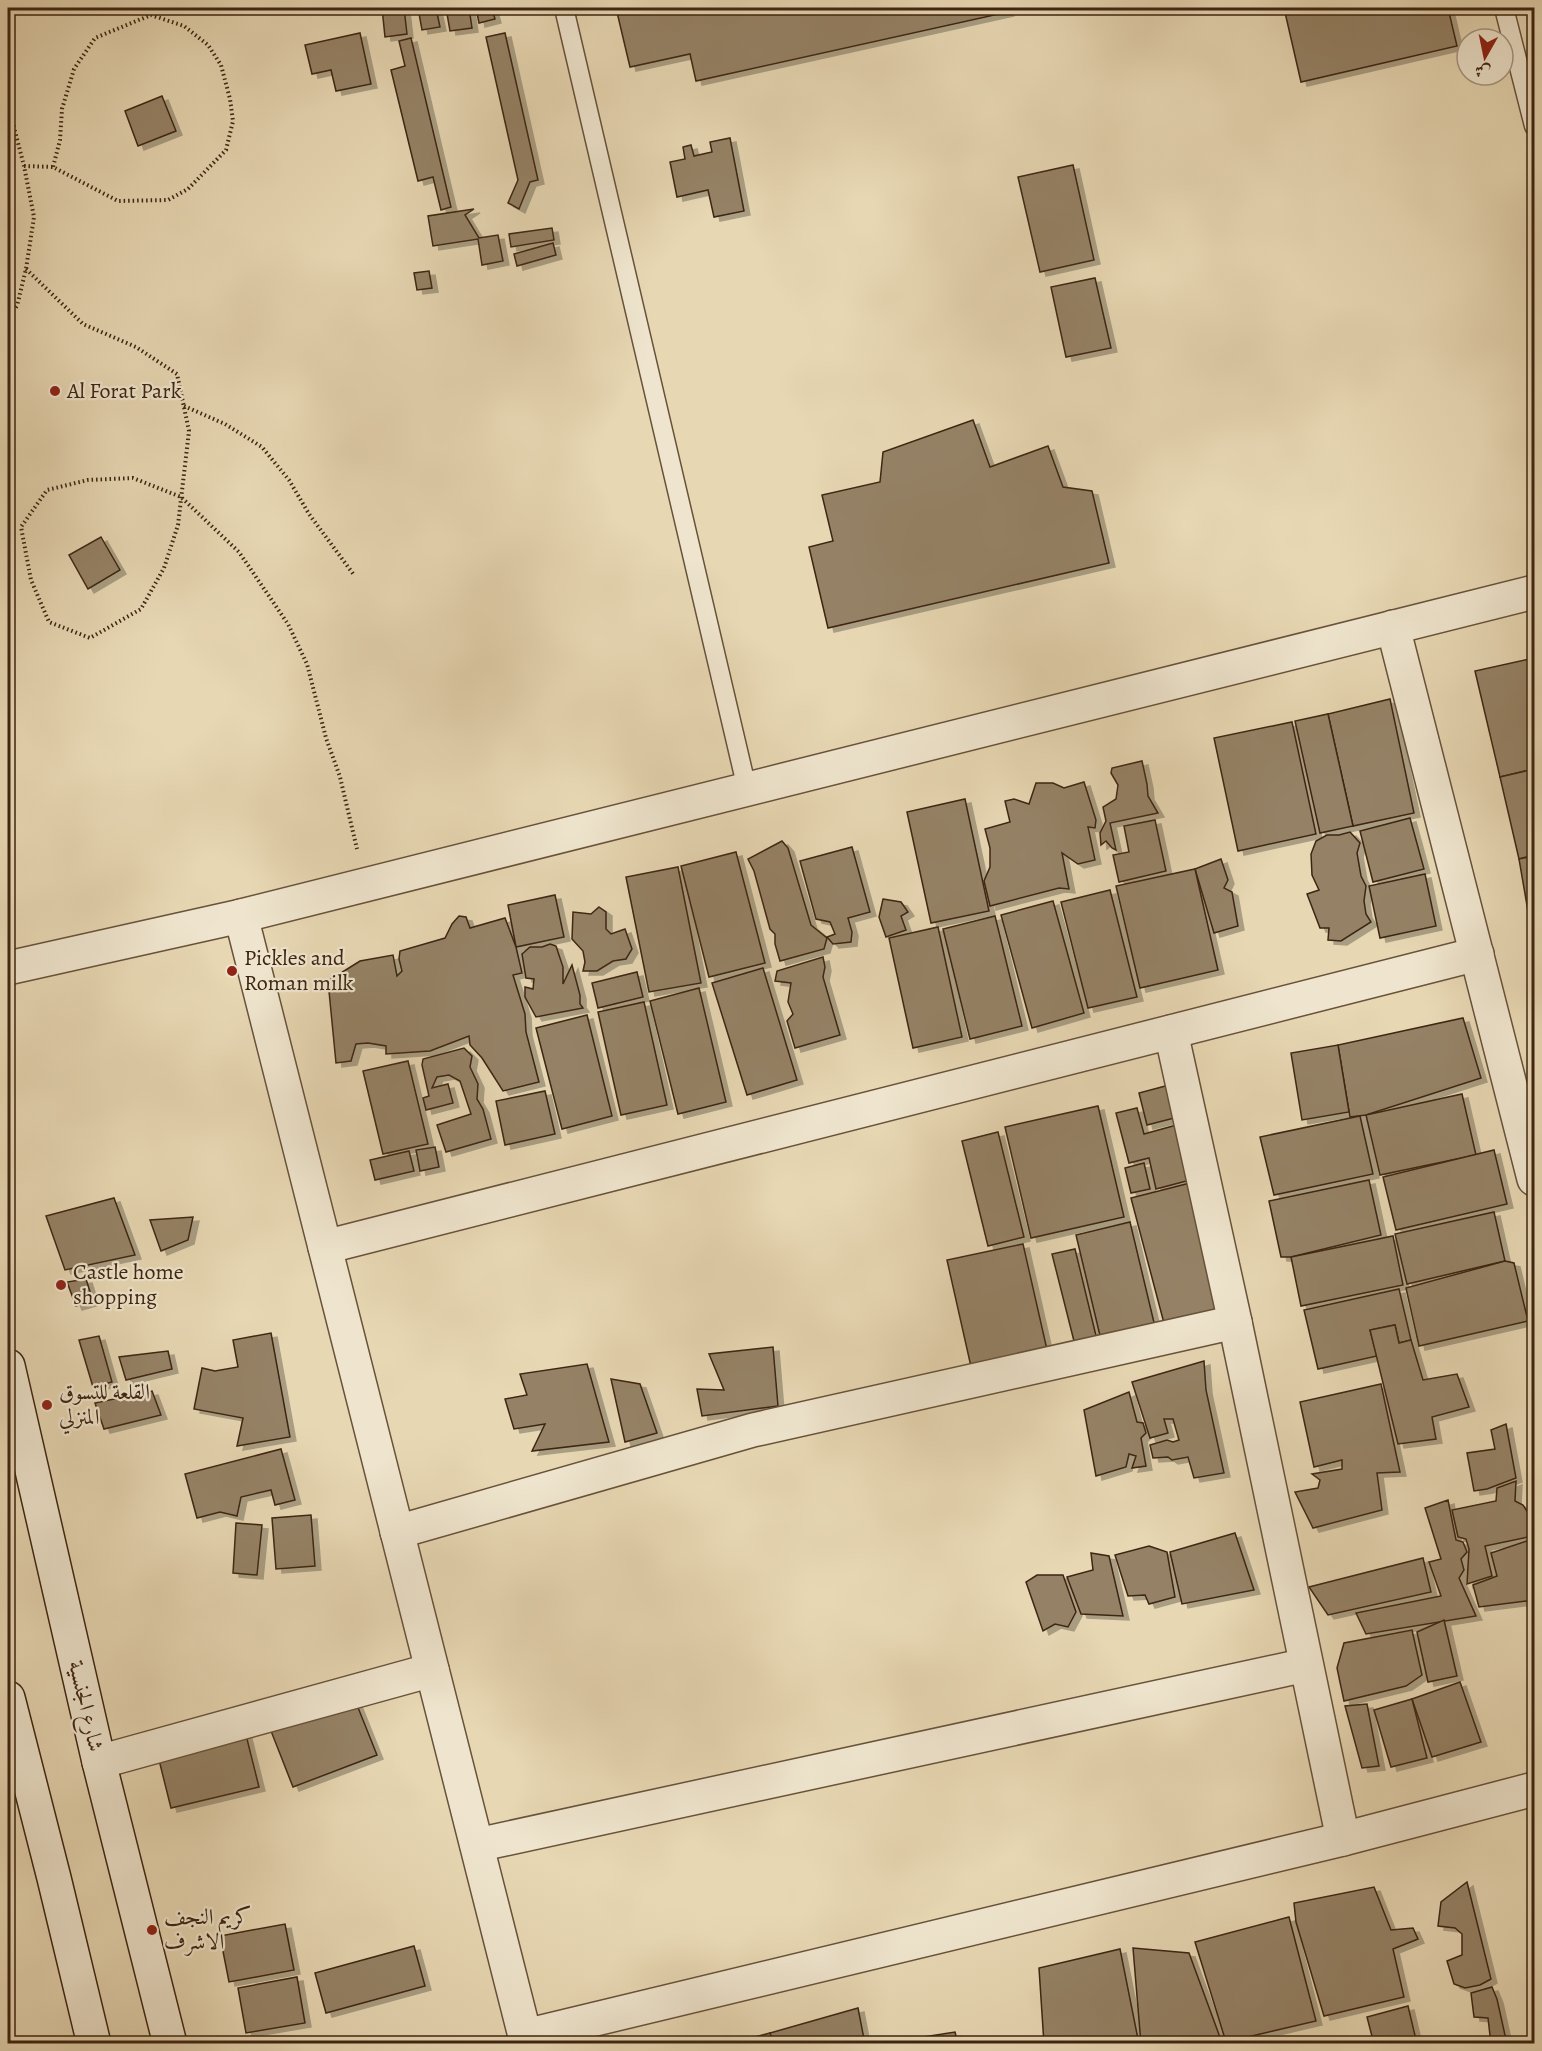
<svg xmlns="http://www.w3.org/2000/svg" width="1542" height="2051" viewBox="0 0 1542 2051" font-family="Alegreya,Amiri,serif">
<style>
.building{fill:#958266;stroke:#3d2512;stroke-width:1.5;filter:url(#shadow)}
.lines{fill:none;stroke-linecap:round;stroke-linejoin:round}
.service-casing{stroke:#68523a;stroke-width:21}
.minor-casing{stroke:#68523a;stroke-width:36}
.secondary-casing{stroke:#3d2512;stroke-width:36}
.path{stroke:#3d2512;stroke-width:4;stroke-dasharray:1.5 3;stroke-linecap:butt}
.service{stroke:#efe5ce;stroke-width:18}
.minor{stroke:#efe5ce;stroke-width:33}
.secondary{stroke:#efe5ce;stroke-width:33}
.poi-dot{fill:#8f2418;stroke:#efe5ce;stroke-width:2}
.labels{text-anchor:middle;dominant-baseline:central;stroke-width:4.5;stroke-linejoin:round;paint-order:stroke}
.poi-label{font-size:22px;fill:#3d2512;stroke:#efe5ce;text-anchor:start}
.street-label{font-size:22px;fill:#3d2512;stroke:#efe5ce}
</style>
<defs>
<filter id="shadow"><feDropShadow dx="6" dy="4" stdDeviation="0" flood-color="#0004"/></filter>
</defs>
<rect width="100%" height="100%" fill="#e7d7b3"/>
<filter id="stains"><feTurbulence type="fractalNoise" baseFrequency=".00333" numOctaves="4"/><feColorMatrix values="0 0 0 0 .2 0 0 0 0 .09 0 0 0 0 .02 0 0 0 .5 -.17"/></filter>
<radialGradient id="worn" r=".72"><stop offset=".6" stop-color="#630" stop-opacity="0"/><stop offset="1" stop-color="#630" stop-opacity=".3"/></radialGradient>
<g class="building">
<polygon points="382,8 404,8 407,34 385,37"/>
<polygon points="418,8 436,8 440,27 422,30"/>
<polygon points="446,8 469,8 472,28 450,31"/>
<polygon points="476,8 492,8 495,19 479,23"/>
<polygon points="616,8 1007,8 1008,12 696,81 690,54 630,67"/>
<polygon points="1284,8 1448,8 1457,46 1301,82"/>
<polygon points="360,33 371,84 336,91 331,70 312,74 305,45"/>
<polygon points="505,33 538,180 530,182 519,209 508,203 518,180 486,37"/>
<polygon points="411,38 451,207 441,210 433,177 418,181 391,70 405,66 399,41"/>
<polygon points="162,96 176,131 138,146 125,111"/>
<polygon points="730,138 744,211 714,217 708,190 677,197 670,162 685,159 683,147 691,145 694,156 712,152 710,142"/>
<polygon points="1073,165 1094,260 1040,272 1018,177"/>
<polygon points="474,209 465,215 479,238 498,235 503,261 482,265 478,239 433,246 428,216"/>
<polygon points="552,228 554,240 511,247 509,234"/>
<polygon points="553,243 556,255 517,266 514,254"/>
<polygon points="429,271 432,288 417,290 414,273"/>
<polygon points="1095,278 1111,348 1066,357 1051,287"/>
<polygon points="973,420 990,467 1048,446 1063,487 1092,491 1109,563 828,628 809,547 833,541 822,495 880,482 883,452"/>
<polygon points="101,537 120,570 88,589 69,555"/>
<polygon points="1534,658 1534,769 1500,777 1475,671"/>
<polygon points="1390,699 1414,813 1353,826 1328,714"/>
<polygon points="1328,714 1353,826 1320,833 1295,721"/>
<polygon points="1292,722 1316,834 1238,851 1214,738"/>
<polygon points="1142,761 1147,784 1148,796 1158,813 1110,823 1116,850 1112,848 1106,841 1101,845 1100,833 1106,821 1103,807 1116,799 1118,785 1111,773 1112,768"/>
<polygon points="1534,769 1534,855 1519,859 1500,777"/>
<polygon points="1084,782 1096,820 1095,828 1088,827 1095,860 1078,864 1062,853 1069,889 1059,888 990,906 984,881 990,867 990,848 985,829 1010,822 1005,801 1014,799 1029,804 1036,783 1053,783 1064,788"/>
<polygon points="965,799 989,911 931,923 907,812"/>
<polygon points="1410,818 1424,869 1373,882 1360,831"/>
<polygon points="1155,820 1166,871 1119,882 1113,855 1129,852 1124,826"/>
<polygon points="1350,832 1360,843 1357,853 1361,876 1366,886 1364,901 1366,914 1371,922 1341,941 1328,940 1329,928 1320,928 1307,894 1319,890 1312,875 1311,854 1316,841 1327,835 1339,835"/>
<polygon points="782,841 788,848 811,925 827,938 824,949 780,961 775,944 775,934 770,929 754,871 748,859"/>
<polygon points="852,847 870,912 848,918 852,932 851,942 833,944 827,937 835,934 830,922 816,919 800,861"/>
<polygon points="736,852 765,963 709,977 681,866"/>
<polygon points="1534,856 1534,946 1519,859"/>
<polygon points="1221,859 1228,880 1224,888 1232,892 1238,926 1214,933 1195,869"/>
<polygon points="678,867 701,983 649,992 626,877"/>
<polygon points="1195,869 1218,970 1140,988 1116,886"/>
<polygon points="1425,874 1436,926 1380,938 1369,886"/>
<polygon points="1110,890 1137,997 1088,1008 1061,902"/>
<polygon points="555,895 564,937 516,947 508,905"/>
<polygon points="883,899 901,902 908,912 901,916 906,930 886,937 879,917"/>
<polygon points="1053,901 1084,1013 1032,1028 1001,915"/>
<polygon points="599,907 606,912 606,929 611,934 625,929 632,949 626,959 613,961 597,971 583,971 585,962 583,951 572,939 573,912 591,914"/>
<polygon points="459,916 466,917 470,928 505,918 516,947 522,973 513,975 525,1014 526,1032 539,1082 503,1091 482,1058 470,1045 469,1036 430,1051 386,1054 386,1046 368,1043 356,1044 351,1061 336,1063 328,981 360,961 393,955 397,976 402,971 399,959 400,951 445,938 452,924"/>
<polygon points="995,916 1022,1026 970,1039 943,929"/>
<polygon points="938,927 962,1037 913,1048 889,938"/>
<polygon points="550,944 556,946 563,967 563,984 572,965 580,995 580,1004 583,1008 536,1017 525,997 525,987 533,989 534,979 526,978 522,954 530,947 542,947"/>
<polygon points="823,957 825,967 823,977 840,1035 795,1048 787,1021 793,1014 788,1002 791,983 775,981 777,971"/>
<polygon points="763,968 797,1080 747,1095 712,983"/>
<polygon points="637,972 643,997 598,1008 592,983"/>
<polygon points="699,988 726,1102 678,1114 650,1001"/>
<polygon points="644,1002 667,1105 621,1115 598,1012"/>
<polygon points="587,1015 612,1116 562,1129 536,1028"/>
<polygon points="1463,1018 1481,1078 1366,1115 1350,1117 1338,1045"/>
<polygon points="1338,1045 1349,1112 1302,1120 1291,1053"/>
<polygon points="464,1048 472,1056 470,1067 478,1084 477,1099 483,1109 491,1139 446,1152 437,1125 471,1114 460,1081 449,1075 437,1077 432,1088 448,1084 453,1103 426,1110 423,1098 429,1096 422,1065 423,1059"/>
<polygon points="408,1061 428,1144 383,1154 363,1071"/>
<polygon points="1173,1084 1182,1116 1147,1125 1139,1093"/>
<polygon points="545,1091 555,1134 505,1145 496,1101"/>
<polygon points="1462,1094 1476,1155 1380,1175 1366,1115"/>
<polygon points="1098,1106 1124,1217 1031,1238 1005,1127"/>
<polygon points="1137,1108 1144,1134 1180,1124 1194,1179 1156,1189 1149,1158 1129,1163 1116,1113"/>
<polygon points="1360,1116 1373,1174 1274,1195 1260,1137"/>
<polygon points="998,1132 1024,1237 988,1246 962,1141"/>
<polygon points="435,1147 439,1167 420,1171 416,1150"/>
<polygon points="1494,1150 1507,1204 1396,1230 1383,1177"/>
<polygon points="409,1151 414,1171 375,1180 370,1160"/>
<polygon points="1144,1163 1150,1189 1131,1193 1125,1168"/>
<polygon points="1369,1180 1381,1235 1291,1257 1281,1257 1269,1201"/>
<polygon points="1194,1182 1227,1311 1165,1327 1131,1198"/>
<polygon points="114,1198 135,1255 65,1270 46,1216"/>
<polygon points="1494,1212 1505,1261 1407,1284 1395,1234"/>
<polygon points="193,1217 188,1240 161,1251 150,1220"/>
<polygon points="1130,1222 1156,1331 1102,1344 1076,1235"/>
<polygon points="1393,1236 1403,1285 1301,1306 1291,1257"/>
<polygon points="1023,1244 1048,1354 972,1371 947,1260"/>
<polygon points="1075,1249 1098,1344 1076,1349 1052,1254"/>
<polygon points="1505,1261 1514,1263 1528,1321 1419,1346 1406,1288"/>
<polygon points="86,1279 93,1301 76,1306 67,1282"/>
<polygon points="1399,1289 1411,1340 1399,1343 1395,1325 1370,1330 1377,1356 1318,1369 1304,1310"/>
<polygon points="1395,1325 1399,1343 1411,1340 1423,1380 1457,1374 1469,1407 1432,1417 1436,1439 1398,1444 1370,1330"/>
<polygon points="271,1333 290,1437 237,1446 243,1418 194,1409 202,1368 215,1371 238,1367 233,1340"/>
<polygon points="99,1336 112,1382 93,1387 79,1340"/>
<polygon points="773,1347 778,1406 702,1416 697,1389 724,1390 709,1354"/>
<polygon points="168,1351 172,1369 126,1380 119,1357"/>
<polygon points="1204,1361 1206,1390 1224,1473 1194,1478 1188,1457 1172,1460 1168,1457 1153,1458 1150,1445 1167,1440 1173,1442 1179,1440 1173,1419 1164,1419 1168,1433 1150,1438 1132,1382"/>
<polygon points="587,1364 609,1442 532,1451 545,1424 514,1429 505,1399 527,1395 520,1374"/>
<polygon points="611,1379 640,1384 657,1433 625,1442"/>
<polygon points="1381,1384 1400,1472 1377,1473 1382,1510 1313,1528 1295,1492 1318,1488 1320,1480 1312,1474 1342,1469 1342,1460 1314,1467 1300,1402"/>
<polygon points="152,1391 161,1415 104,1429 95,1403"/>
<polygon points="1129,1392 1137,1422 1143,1423 1146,1433 1141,1438 1146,1466 1132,1468 1136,1456 1129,1454 1126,1467 1096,1476 1084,1410"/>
<polygon points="1506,1424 1516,1478 1487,1489 1474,1491 1467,1453 1495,1449 1491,1430"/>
<polygon points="281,1449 295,1500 275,1505 271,1490 241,1497 237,1516 220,1512 197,1518 185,1474"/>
<polygon points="1516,1481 1515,1501 1523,1505 1534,1522 1533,1536 1485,1546 1492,1576 1467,1584 1469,1549 1466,1539 1458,1537 1452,1510 1496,1501 1497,1488"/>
<polygon points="1448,1500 1456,1540 1463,1542 1467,1552 1461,1559 1464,1570 1459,1578 1476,1616 1366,1634 1356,1613 1441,1596 1429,1562 1441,1559 1425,1508"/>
<polygon points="311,1515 315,1566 276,1569 272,1518"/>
<polygon points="236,1523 262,1525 257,1575 233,1573"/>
<polygon points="1235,1533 1254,1590 1182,1604 1170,1552"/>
<polygon points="1530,1540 1534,1553 1534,1600 1479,1607 1473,1585 1497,1576 1491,1553"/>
<polygon points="1149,1546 1167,1552 1175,1597 1149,1604 1145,1595 1128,1596 1115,1555"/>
<polygon points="1091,1553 1109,1556 1123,1616 1081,1614 1067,1577 1093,1570"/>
<polygon points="1423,1558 1431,1592 1328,1615 1309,1587"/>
<polygon points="1037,1575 1063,1575 1076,1612 1068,1627 1055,1624 1043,1631 1026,1582"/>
<polygon points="1444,1620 1457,1676 1428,1682 1417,1632"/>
<polygon points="1412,1630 1422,1675 1406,1686 1344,1701 1337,1668 1344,1643"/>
<polygon points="1460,1682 1481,1742 1432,1757 1412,1699"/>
<polygon points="1412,1699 1427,1758 1391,1767 1374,1710"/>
<polygon points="355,1700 377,1755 293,1787 271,1731"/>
<polygon points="1367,1704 1379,1766 1362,1768 1345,1706"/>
<polygon points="246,1735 259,1787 171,1808 158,1756"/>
<polygon points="1467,1882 1491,1979 1480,1985 1465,1988 1454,1984 1447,1961 1462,1955 1462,1934 1455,1928 1438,1926 1441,1902"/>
<polygon points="1374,1887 1391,1930 1413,1928 1418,1939 1393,1949 1404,1997 1324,2016 1296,1922 1294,1903"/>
<polygon points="1289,1917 1316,2021 1226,2042 1195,1942"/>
<polygon points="285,1924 294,1970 229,1982 220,1936"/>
<polygon points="414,1946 425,1986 326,2013 315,1973"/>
<polygon points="1133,1948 1189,1953 1221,2040 1208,2044 1141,2044"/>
<polygon points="1120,1949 1139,2044 1044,2044 1039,1968"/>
<polygon points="297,1977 305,2023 246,2033 238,1988"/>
<polygon points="1492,1987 1497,1999 1507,2044 1491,2044 1488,2018 1474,2017 1471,1993"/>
<polygon points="1408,2006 1417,2044 1374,2044 1367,2017"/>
<polygon points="858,2008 865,2044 773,2044 770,2033"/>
<polygon points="955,2032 958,2044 878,2044"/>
<polygon points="770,2033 773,2044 729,2044"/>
</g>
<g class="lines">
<defs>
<g id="service">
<polyline points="564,8 747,789"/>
<polyline points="1504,8 1534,126"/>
</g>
<g id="minor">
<polyline points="1393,627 1534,1179"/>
<polyline points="241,916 527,2044"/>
<polyline points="8,968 241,916 1534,592"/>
<polyline points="1171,1032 1235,1322 1343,1839"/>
<polyline points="325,1247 1477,954"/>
<polyline points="397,1532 753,1430 1235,1322"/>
<polyline points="99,1762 432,1670"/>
<polyline points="477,1845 1306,1665"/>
<polyline points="525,2036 1343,1839 1534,1789"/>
</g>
<g id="secondary">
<polyline points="8,1366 99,1762 170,2044"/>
<polyline points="8,1698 54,1878 94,2044"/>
</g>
</defs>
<use href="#service" class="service-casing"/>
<use href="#minor" class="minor-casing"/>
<use href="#secondary" class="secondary-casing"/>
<g class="path">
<polyline points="8,104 24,166 34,217 26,269 17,306 8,316"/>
<polyline points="24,166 53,167 118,201 168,200 188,189 226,150 233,121 230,99 221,65 208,45 184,26 151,15 95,38 74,69 62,109 60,140 53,167"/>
<polyline points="26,269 83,324 136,347 177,374 189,431 178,525 164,568 141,609 90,638 49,622 31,580 21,527 47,490 88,480 133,478 181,497 239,552 288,624 307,664 326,738 340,777 357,849"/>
<polyline points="184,406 225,424 262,447 289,480 309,514 354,575"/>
</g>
<use href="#service" class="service"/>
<use href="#minor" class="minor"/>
<use href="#secondary" class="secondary"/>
</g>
<g class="poi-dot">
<circle cx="55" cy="391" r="6"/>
<circle cx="232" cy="971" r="6"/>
<circle cx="61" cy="1285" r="6"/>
<circle cx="47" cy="1405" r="6"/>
<circle cx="152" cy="1930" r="6"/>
</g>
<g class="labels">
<g class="poi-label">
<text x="67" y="391">Al Forat Park</text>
<text x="244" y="958">Pickles and<tspan x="244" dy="25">Roman milk</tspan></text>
<text x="73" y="1272">Castle home<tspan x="73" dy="25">shopping</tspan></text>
<text x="59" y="1392">القلعة للتسوق<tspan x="59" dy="25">المنزلي</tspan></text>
<text x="164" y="1917">كريم النجف<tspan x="164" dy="25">الاشرف</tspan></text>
</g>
<g class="street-label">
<text transform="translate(86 1706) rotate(77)">شارع الجنسية</text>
</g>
</g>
<rect width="1542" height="2051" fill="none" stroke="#e7d7b3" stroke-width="30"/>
<rect x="9" y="9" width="1524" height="2033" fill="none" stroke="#3d2512" stroke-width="3"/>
<rect x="15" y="15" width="1512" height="2021" fill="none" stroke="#3d2512" stroke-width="1.5"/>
<g transform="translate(1485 57) rotate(189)"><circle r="28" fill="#efe5ce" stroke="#a89883" stroke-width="1.5"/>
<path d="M0-4.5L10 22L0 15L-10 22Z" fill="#8f2418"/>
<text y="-9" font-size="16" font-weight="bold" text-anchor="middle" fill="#3d2512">ش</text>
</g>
<rect width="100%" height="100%" filter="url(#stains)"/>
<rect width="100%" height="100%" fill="url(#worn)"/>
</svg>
